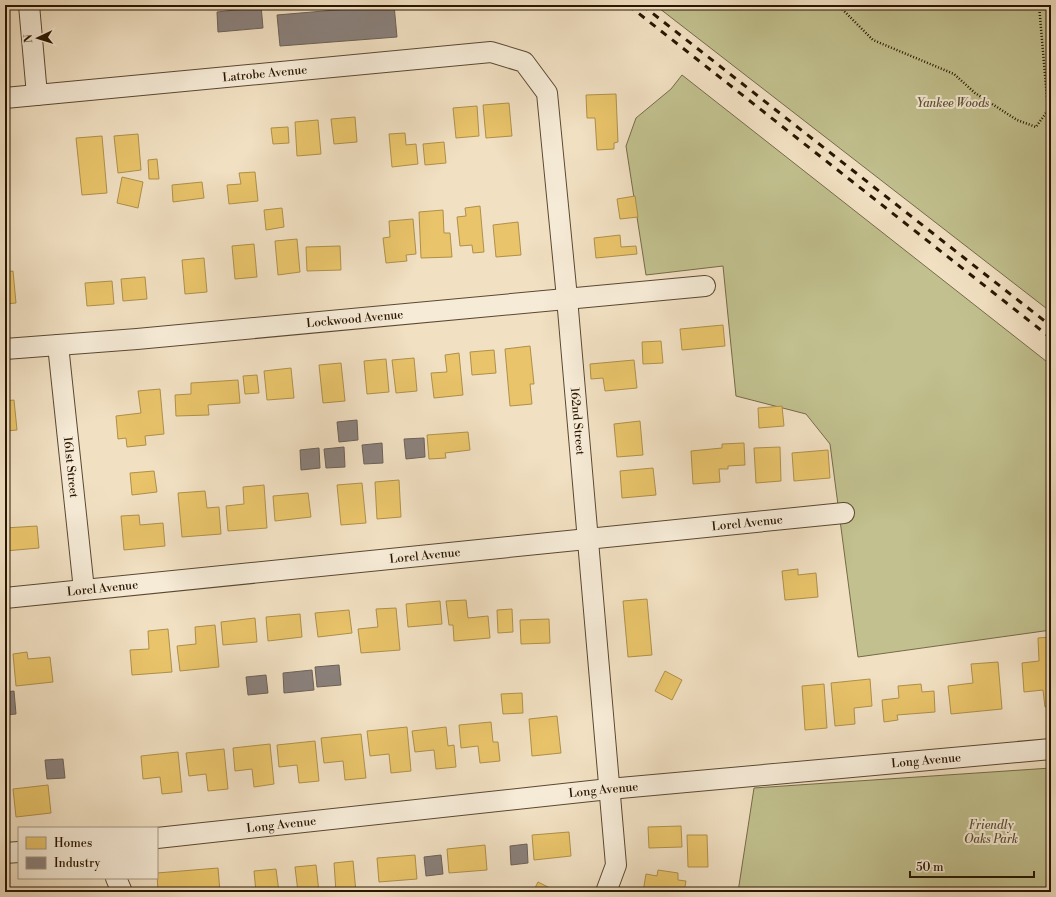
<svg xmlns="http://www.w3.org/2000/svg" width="1056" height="897" viewBox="0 0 1056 897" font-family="'Libre Bodoni',serif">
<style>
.green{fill:#c1c08e;stroke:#756b48}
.homes{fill:#e9c46a;stroke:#af904a}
.industry{fill:#8a817c;stroke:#6d6157}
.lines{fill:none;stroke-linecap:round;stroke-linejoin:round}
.street-casing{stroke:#5b4831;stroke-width:22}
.path{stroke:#291601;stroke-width:2.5;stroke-dasharray:1 2;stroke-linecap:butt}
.street{stroke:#f6ebd7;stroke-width:20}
.rail{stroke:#291601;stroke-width:3;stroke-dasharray:7 7;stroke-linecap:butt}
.labels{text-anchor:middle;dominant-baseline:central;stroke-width:4;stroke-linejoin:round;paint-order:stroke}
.street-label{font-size:12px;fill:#291601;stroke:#f6ebd7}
.park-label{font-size:12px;font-style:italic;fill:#5e5232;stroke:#f6ebd7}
</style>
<rect width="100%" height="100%" fill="#f1e0c2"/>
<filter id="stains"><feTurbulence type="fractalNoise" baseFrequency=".005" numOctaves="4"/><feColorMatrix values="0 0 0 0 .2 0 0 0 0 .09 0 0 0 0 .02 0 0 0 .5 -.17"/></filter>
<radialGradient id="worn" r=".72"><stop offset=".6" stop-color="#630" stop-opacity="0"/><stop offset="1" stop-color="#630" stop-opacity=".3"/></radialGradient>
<g class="green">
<polygon points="655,5 1051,5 1051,312"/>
<polygon points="682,75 1051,365 1051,630 858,657 830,444 806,414 736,396 723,266 646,275 626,146 636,118 671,89"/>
<polygon points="1051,768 1051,892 738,892 754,788"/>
</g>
<g class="homes">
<polygon points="616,94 618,142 614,143 614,149 597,150 595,118 587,118 586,95"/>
<polygon points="509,103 512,136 486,138 483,105"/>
<polygon points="477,106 479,136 456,138 453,108"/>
<polygon points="355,117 357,142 334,144 331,119"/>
<polygon points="318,120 321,154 297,156 295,122"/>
<polygon points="288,127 289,143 273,144 271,128"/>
<polygon points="405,133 406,145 416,144 418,164 392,167 389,134"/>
<polygon points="138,134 141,170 118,173 114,136"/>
<polygon points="102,136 107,193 82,195 76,138"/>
<polygon points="444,142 446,163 425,165 423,144"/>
<polygon points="157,159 159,179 149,179 148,160"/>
<polygon points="255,172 258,201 229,204 227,185 241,184 239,173"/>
<polygon points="122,177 143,182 138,208 117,203"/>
<polygon points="202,182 204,198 173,202 172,185"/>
<polygon points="635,196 638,217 620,219 617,199"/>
<polygon points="480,206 484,252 473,253 472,245 460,246 457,217 466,216 465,208"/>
<polygon points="282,208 284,227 266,230 264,210"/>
<polygon points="443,210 444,233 450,233 452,257 421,258 419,212"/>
<polygon points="413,219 416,254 406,255 407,261 386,263 383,238 390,237 389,221"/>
<polygon points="518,222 521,255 496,257 493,225"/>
<polygon points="620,235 621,247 636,246 637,254 596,258 594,238"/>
<polygon points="297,239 300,272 278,275 275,241"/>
<polygon points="254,244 257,277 235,279 232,246"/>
<polygon points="340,246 341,270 307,271 306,247"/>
<polygon points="204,258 207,292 185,294 182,260"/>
<polygon points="13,271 16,303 5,304 5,272"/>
<polygon points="145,277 147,299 123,301 121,279"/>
<polygon points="112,281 114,304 87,306 85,283"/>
<polygon points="723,325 725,346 682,350 680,329"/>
<polygon points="661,341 663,363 643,364 642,342"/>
<polygon points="530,346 534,384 530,384 532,404 510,406 505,349"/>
<polygon points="494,350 496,373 472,375 470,352"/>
<polygon points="459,353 463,395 434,398 431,373 447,372 445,355"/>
<polygon points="414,358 417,391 396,393 392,360"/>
<polygon points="386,359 389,392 367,394 364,361"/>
<polygon points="634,360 637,388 605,391 603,378 591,379 590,364"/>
<polygon points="341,363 345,401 323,403 319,365"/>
<polygon points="291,368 294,398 267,400 264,371"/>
<polygon points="257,375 259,393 245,394 243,376"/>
<polygon points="238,380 240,403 208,405 209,415 176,416 175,395 191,394 191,383"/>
<polygon points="160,389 164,434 145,436 146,445 127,447 126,438 118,439 116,416 141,413 138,391"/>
<polygon points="14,400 17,430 5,431 5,401"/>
<polygon points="782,406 784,426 759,428 758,408"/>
<polygon points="640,421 643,455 617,457 614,424"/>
<polygon points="468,432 470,450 445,453 446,458 429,459 427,435"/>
<polygon points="744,443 745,465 728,466 728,469 719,469 720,482 693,484 691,451 722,448 722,444"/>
<polygon points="780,447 781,481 756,483 754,448"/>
<polygon points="828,450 830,478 794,481 792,453"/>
<polygon points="653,468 656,495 622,498 620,471"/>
<polygon points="154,471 157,492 132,495 130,473"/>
<polygon points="399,480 401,517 377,519 375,482"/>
<polygon points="362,483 366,523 341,525 337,485"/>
<polygon points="264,485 267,528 228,531 226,506 244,504 243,487"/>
<polygon points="205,491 207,508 219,507 221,534 182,537 178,493"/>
<polygon points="308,493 311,517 275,521 273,496"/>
<polygon points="139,515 140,525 163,523 165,546 124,550 121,516"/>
<polygon points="37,526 39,548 5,551 5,528"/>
<polygon points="798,569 798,575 816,573 818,597 785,600 782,571"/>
<polygon points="647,599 652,655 628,657 623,601"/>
<polygon points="466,600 468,618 488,616 490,638 454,641 453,625 449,625 446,601"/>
<polygon points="440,601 442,624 408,627 406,604"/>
<polygon points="396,608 400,650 361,653 358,629 378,627 376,609"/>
<polygon points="512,609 513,632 498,633 497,610"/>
<polygon points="349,610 352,633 318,637 315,613"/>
<polygon points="300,614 302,637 268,641 266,617"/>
<polygon points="255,618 257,642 223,645 221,622"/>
<polygon points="549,619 550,643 521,644 520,620"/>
<polygon points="215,625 219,667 180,671 177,646 196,644 195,627"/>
<polygon points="168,629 172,672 132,675 130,650 149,649 148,631"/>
<polygon points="1051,637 1051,706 1045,707 1043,690 1024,692 1022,663 1039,661 1038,638"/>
<polygon points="27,652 28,659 50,657 53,682 16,686 13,654"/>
<polygon points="998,662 1002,709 951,714 948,686 973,683 971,664"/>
<polygon points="665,671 682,680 672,700 655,691"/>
<polygon points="870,679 872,706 854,708 855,724 835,726 831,683"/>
<polygon points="824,684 827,728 805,730 802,686"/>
<polygon points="921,684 922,692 934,691 935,712 897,715 898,720 884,722 882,700 899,698 898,686"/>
<polygon points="522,693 523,713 503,714 501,694"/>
<polygon points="557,716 561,753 532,756 529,719"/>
<polygon points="491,722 493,742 498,742 500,761 480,763 478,746 461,748 459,725"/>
<polygon points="407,727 411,771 391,773 389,754 370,756 367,731"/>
<polygon points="446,727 448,746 454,745 456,767 436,769 434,750 415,752 412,731"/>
<polygon points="361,734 366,778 345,780 343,761 324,763 321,738"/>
<polygon points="315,741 319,781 299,783 297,765 279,767 277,745"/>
<polygon points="270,744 274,784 254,787 252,769 235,771 233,748"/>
<polygon points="224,749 228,789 208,791 206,774 189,776 186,753"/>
<polygon points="178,752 182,792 162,794 160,777 143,779 141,756"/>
<polygon points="48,785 51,813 16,817 13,789"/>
<polygon points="681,826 682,847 649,848 648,827"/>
<polygon points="569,832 571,856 534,860 532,835"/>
<polygon points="687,835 707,835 708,867 688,867"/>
<polygon points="485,845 487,870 449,873 447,849"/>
<polygon points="415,855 417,879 379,882 377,858"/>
<polygon points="353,861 356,892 336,892 334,863"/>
<polygon points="316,865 319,892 298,892 295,867"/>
<polygon points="218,868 220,892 158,892 157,873"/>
<polygon points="276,869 279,892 256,892 254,871"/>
<polygon points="658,870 678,873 678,880 686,881 684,892 643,892 646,874 657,876"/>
<polygon points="538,882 558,892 533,892"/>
</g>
<g class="industry">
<polygon points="243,5 261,5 263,28 218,32 217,12 244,9"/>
<polygon points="394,5 397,37 280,46 277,15"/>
<polygon points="357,420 358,440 339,442 337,422"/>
<polygon points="424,438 425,457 406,459 404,439"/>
<polygon points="382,443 383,463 364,464 362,445"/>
<polygon points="344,447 345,467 326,468 324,449"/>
<polygon points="319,448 320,468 301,470 300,450"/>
<polygon points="339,665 341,685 317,687 315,667"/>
<polygon points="312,670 314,690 284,693 283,673"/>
<polygon points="266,675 268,693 248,695 246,677"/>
<polygon points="14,691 16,714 5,715 5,692"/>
<polygon points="63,759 65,778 47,779 45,760"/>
<polygon points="527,844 528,863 511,865 510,846"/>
<polygon points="441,855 443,874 426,876 424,857"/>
</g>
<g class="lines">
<defs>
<g id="street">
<polyline points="29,5 37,95"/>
<path id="s1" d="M5 98 491 52 524 62 547 93 567 298 616 865 606 892"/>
<path id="s2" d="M58 345 84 590"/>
<path id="s3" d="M5 349 137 339 705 286"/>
<path id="s4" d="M5 598 844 513"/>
<path id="s5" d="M157 838 609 789 1051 749"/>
<polyline points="5,853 19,852"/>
<polyline points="116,878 122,892"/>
</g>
</defs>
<use href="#street" class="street-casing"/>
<polyline class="path" points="838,5 873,40 954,74 975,93 1017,120 1036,127 1048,110 1039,5"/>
<use href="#street" class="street"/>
<g class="rail">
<polyline points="628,5 1051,338"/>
<polyline points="642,5 1051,326"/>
</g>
</g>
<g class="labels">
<g class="street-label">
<text stroke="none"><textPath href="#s1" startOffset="261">Latrobe Avenue</textPath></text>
<text stroke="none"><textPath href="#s3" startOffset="351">Lockwood Avenue</textPath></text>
<text stroke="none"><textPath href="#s1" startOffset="891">162nd Street</textPath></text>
<text stroke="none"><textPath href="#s2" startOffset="123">161st Street</textPath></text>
<text stroke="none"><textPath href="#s4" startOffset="746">Lorel Avenue</textPath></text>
<text stroke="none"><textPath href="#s4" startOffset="422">Lorel Avenue</textPath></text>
<text stroke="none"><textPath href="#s4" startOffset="98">Lorel Avenue</textPath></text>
<text stroke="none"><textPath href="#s5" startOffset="773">Long Avenue</textPath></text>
<text stroke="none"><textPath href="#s5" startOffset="449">Long Avenue</textPath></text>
<text stroke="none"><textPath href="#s5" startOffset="125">Long Avenue</textPath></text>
</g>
<g class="park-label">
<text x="953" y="103">Yankee Woods</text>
<text x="991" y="825">Friendly<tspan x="991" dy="14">Oaks Park</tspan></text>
</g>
</g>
<rect width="1056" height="897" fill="none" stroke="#f1e0c2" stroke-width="20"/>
<rect x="6" y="6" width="1044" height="885" fill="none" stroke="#291601" stroke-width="2"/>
<rect x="10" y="10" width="1036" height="877" fill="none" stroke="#291601"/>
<rect x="18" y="827" width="140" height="52" fill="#f6ebd7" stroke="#a49681"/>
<rect x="26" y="837" width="20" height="12" fill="#e9c46a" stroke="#a49681"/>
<text x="54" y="847" font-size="12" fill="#291601">Homes</text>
<rect x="26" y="857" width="20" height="12" fill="#8a817c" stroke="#a49681"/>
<text x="54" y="867" font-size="12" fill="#291601">Industry</text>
<g transform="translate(38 38) rotate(266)" stroke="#f6ebd7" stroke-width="3" paint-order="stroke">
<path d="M0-3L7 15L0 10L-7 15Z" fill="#291601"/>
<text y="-6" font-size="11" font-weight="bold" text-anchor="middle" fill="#291601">N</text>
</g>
<path d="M910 871v6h124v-6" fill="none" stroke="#291601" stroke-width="2"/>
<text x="916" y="871" font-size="12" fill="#291601" stroke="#f6ebd7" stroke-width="3" paint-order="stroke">50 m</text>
<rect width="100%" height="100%" filter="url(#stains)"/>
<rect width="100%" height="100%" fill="url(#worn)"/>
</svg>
